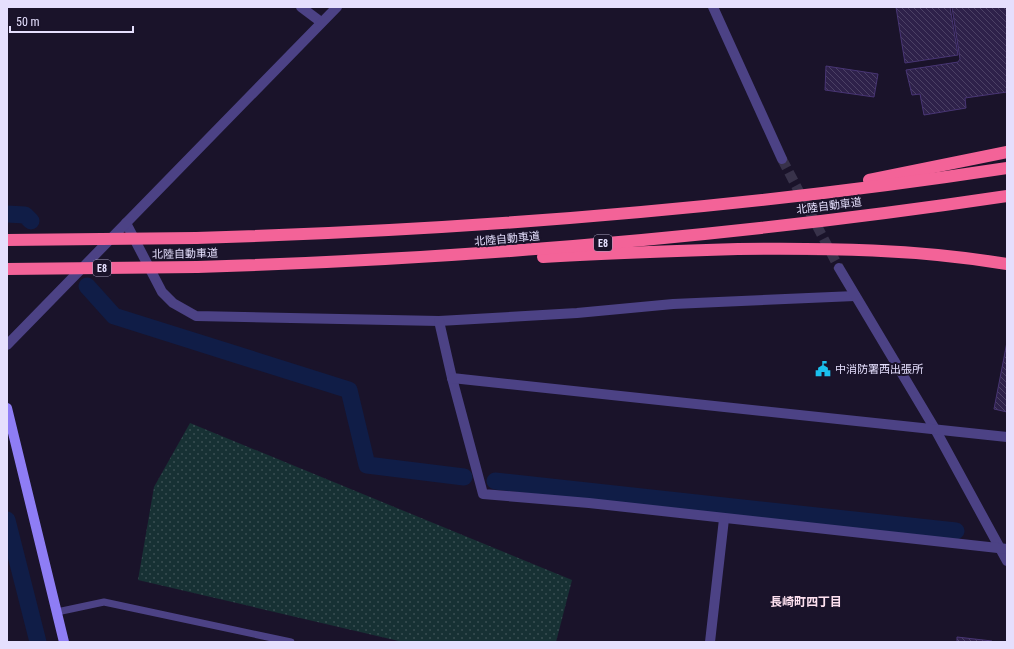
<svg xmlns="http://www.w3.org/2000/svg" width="1014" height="649" viewBox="0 0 1014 649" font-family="'Roboto Condensed','Noto Sans JP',sans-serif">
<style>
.grass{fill:url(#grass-dots)}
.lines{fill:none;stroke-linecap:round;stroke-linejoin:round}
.canal{stroke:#101d47;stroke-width:17}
.building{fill:url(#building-back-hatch);stroke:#483574}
.street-tunnel{stroke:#38324a;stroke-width:10;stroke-dasharray:10 5;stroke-linecap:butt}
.lane{stroke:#4c4285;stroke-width:7}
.street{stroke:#4c4285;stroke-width:10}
.secondary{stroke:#8e7df5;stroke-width:10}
.highway{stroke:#f36398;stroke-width:12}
.highway-bridge{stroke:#f36398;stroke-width:12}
.labels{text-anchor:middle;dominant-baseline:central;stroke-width:4;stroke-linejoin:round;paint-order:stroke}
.shield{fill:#1a132a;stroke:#a8a2be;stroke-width:1}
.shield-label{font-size:10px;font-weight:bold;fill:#e5dffd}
.street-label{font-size:11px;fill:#e5dffd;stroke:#1a132a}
.poi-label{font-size:11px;fill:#e5dffd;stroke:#1a132a;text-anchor:start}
.neighbourhood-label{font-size:12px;font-weight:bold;fill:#fde0ef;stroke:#1a132a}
</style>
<defs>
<pattern id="grass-dots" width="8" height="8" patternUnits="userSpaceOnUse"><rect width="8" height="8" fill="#173134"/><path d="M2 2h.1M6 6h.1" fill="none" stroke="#394e52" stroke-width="1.8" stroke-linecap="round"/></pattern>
<pattern id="building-back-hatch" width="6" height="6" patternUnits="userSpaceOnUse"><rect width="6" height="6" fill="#2e214a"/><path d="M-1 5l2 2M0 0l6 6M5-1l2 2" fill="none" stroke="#4c4165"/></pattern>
</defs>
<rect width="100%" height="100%" fill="#1a132a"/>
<polygon class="grass" points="190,423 572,580 556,642 403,642 138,580 154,487"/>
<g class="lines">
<g class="canal">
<polyline points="7,214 25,215 31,221"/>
<polyline points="87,286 114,316 349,390 367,465 464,477"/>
<polyline points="495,481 956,531"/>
<polyline points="7,520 38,642"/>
</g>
</g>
<g class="building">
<polygon points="896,7 950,7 958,55 905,63"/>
<polygon points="952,7 1007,7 1007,92 965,98 966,108 924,115 920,94 912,95 906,70 958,62 960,59"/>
<polygon points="826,66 878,74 874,97 825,90"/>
<polygon points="1007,342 1007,412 994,409"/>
<polygon points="957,637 992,641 992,642 957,642"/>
</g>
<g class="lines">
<polyline class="street-tunnel" points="782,159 839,268"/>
<polyline class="lane" points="57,612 104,602 291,642"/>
<g class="street">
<polyline points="301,7 321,22"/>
<polyline points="713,7 782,159"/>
<polyline points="126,223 162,292 173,303 196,316 439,321 577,313 673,304 855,296"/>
<polyline points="839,268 935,429 1007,561"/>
<polyline points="439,321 452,378 483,494 589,503 1007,549"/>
<polyline points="7,345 337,7"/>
<polyline points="452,378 1007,437"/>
<polyline points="710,642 724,519"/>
</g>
<polyline class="secondary" points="7,408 64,642"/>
<g class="highway">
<polyline points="869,180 1007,152"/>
<path d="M196 238C467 230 739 209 1007 168"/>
<path d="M543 257C608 253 673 251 738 249 828 248 917 249 1007 264"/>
<path d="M197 267C468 259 739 236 1007 196"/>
</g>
<g class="highway-bridge">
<polyline points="7,240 196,238"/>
<polyline points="7,269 197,267"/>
</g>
</g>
<defs>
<symbol id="civic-bare" viewBox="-9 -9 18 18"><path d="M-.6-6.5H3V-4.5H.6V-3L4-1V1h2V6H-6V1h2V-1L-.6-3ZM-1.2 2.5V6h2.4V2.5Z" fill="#1ac0ed" stroke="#1a132a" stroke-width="2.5" paint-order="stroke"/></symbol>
</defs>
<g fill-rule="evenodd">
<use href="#civic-bare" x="812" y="358" width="22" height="22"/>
</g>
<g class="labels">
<g class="shield">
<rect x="594" y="235" width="18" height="16" rx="3"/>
<rect x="93" y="260" width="18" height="16" rx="3"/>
</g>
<g class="shield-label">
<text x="603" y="243">E8</text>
<text x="102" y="268">E8</text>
</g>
<g class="street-label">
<text transform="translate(829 206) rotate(-7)">北陸自動車道</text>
<text transform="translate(507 239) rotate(-5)">北陸自動車道</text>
<text transform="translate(185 254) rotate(-1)">北陸自動車道</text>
</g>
<g class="poi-label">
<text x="835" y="369">中消防署西出張所</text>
</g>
<g class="neighbourhood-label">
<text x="806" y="602">長崎町四丁目</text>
</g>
</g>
<rect width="1014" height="649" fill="none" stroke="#e5dffd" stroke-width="16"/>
<path d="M10 26v6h123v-6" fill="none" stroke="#e5dffd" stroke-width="2"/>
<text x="16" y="26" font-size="12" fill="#e5dffd" stroke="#1a132a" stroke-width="3" paint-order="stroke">50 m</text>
</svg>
